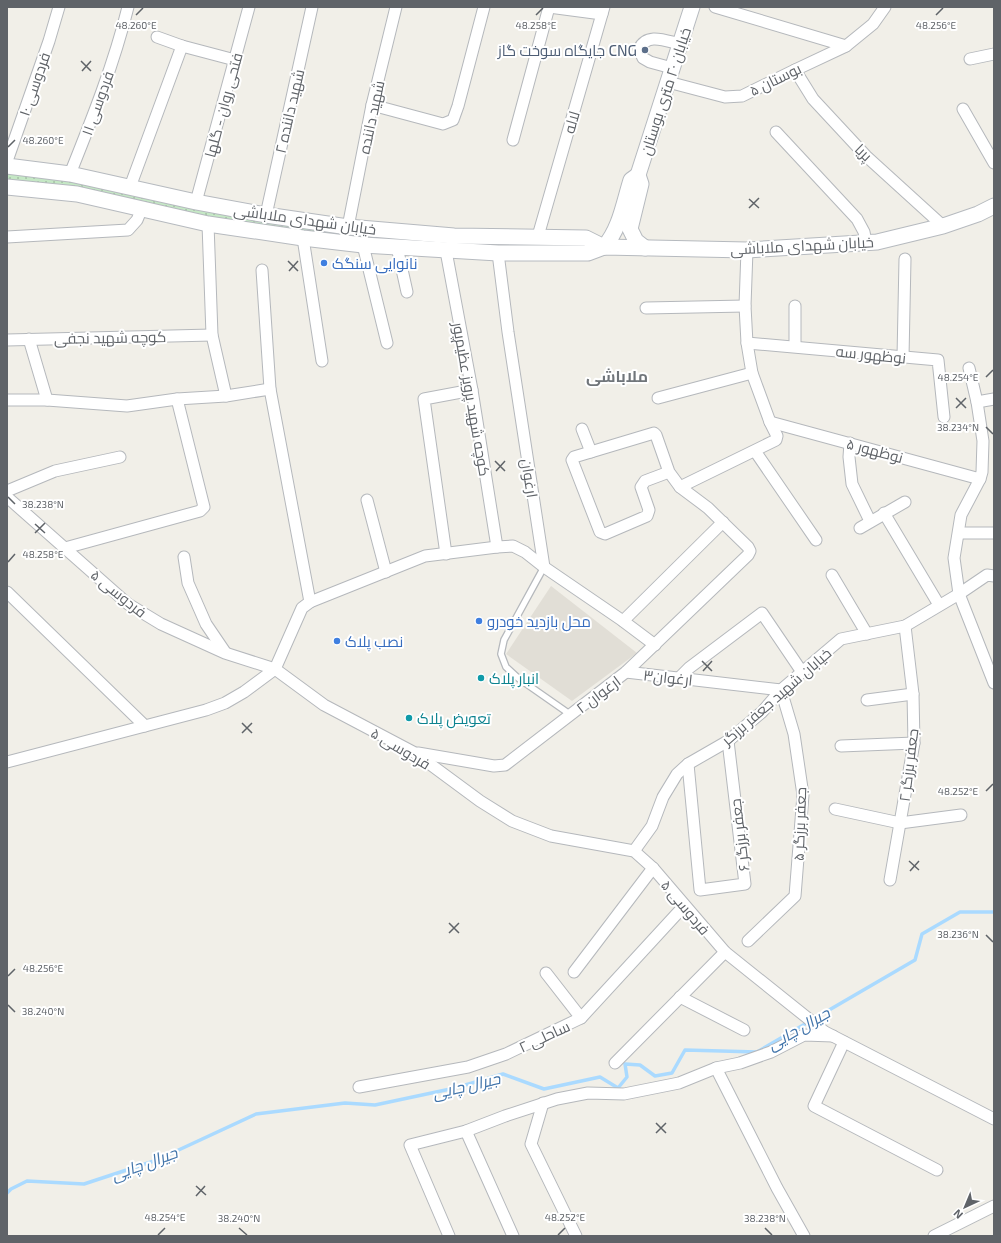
<svg xmlns="http://www.w3.org/2000/svg" width="1001" height="1243" viewBox="0 0 1001 1243" font-family="'Exo 2',Cairo,sans-serif">
<style>
.education{fill:#e1ded6}
.grass{fill:url(#grass-dots)}
.lines{fill:none;stroke-linecap:round;stroke-linejoin:round}
.stream{stroke:#aadaff;stroke-width:3.5}
.lane-casing{stroke:#b5b8bc;stroke-width:8}
.street-casing{stroke:#b5b8bc;stroke-width:13}
.secondary-casing{stroke:#b6babf;stroke-width:17}
.lane{stroke:#fff;stroke-width:5.5}
.street{stroke:#fff;stroke-width:11}
.secondary{stroke:#fff;stroke-width:15}
.ticks{fill:none;stroke:#5f6368;stroke-width:1.5}
.service-dot{fill:#5c6f8a;stroke:#fff;stroke-width:1.5}
.shop-dot{fill:#3f7fe0;stroke:#fff;stroke-width:1.5}
.culture-dot{fill:#0f9aa8;stroke:#fff;stroke-width:1.5}
.labels{text-anchor:middle;dominant-baseline:central;stroke-width:4;stroke-linejoin:round;paint-order:stroke}
.service-label{font-size:15px;fill:#4e5e75;stroke:#fff;text-anchor:end}
.street-label{font-size:15px;fill:#5f6368;stroke:#fff}
.shop-label{font-size:15px;fill:#366cbe;stroke:#fff;text-anchor:start}
.culture-label{font-size:15px;fill:#0d838f;stroke:#fff;text-anchor:start}
.neighbourhood-label{font-size:16px;font-weight:bold;fill:#70757a;stroke:#fff}
.water-label{font-size:16px;font-style:italic;fill:#4174aa;stroke:#fff}
.ticks-label{font-size:10px;text-anchor:middle;fill:#5f6368;stroke:#fff;stroke-width:4;stroke-linejoin:round;paint-order:stroke}
</style>
<defs>
<pattern id="grass-dots" width="8" height="8" patternUnits="userSpaceOnUse"><rect width="8" height="8" fill="#c5e8c5"/><path d="M2 2h.1M6 6h.1" fill="none" stroke="#a3c0a4" stroke-width="1.8" stroke-linecap="round"/></pattern>
</defs>
<rect width="100%" height="100%" fill="#f1efe8"/>
<polygon class="education" points="551,586 637,653 572,701 506,654"/>
<polygon class="grass" points="7,172 68,181 195,207 588,246 448,247 263,229 7,182"/>
<g class="lines">
<polyline class="stream" points="7,1193 11,1189 27,1181 84,1184 157,1160 256,1114 345,1103 375,1105 455,1088 503,1074 544,1089 600,1077 618,1088 627,1077 625,1064 640,1065 655,1076 672,1073 685,1050 757,1052 915,960 922,934 960,912 994,912"/>
<defs>
<polyline id="lane" points="544,567 504,640 501,654 506,667 518,678 571,715"/>
<g id="street">
<polyline points="549,7 602,14"/>
<polyline points="715,7 846,46"/>
<polyline points="157,37 182,46 235,60"/>
<polyline points="970,59 994,54"/>
<path d="M672 68 650 62 643 58 639 49C647 32 666 41 680 44"/>
<polyline points="795,70 813,99 866,156 943,226"/>
<polyline points="668,82 725,97 742,96 795,70 846,46 873,24 885,7"/>
<polyline points="372,105 443,124 453,120 458,106 484,7"/>
<polyline points="963,109 994,163"/>
<polyline points="776,132 857,219 864,232 866,242"/>
<polyline points="513,140 549,7 548,7"/>
<polyline points="7,161 49,41 59,7"/>
<path d="M70 174C92 119 114 64 128 7"/>
<polyline points="130,187 182,46"/>
<polyline points="196,202 249,7"/>
<polyline points="266,215 312,7"/>
<polyline points="208,224 212,335 226,396 270,389"/>
<polyline points="348,227 372,105 396,7"/>
<polyline points="538,236 604,7"/>
<polyline points="7,237 128,230 137,220 142,208"/>
<polyline points="303,238 322,361"/>
<polyline points="363,245 387,343"/>
<polyline points="397,247 407,292"/>
<polyline points="446,251 472,390 497,547"/>
<polyline points="498,253 508,332 544,567"/>
<polyline points="795,306 795,346"/>
<polyline points="646,308 745,306"/>
<polyline points="29,339 47,400"/>
<polyline points="7,340 212,335"/>
<polyline points="747,343 938,360 944,417"/>
<polyline points="903,357 905,259"/>
<polyline points="969,368 977,402 983,441 982,472 980,479 961,515 954,558 959,594 994,683"/>
<polyline points="658,398 752,373"/>
<polyline points="7,400 47,400 127,406 177,399 226,396"/>
<polyline points="977,402 994,399"/>
<polyline points="770,422 980,479"/>
<polyline points="582,429 591,452"/>
<polyline points="850,443 849,457 852,484 870,521"/>
<polyline points="755,451 816,540"/>
<polyline points="669,472 645,481 641,487 649,510 647,516 605,534 600,532 572,460 574,457 654,433 656,435 669,472 680,487"/>
<polyline points="7,491 55,471 120,457"/>
<polyline points="7,497 128,604 161,624 225,653 275,669 324,705 415,753 480,801 512,821 551,836 634,851 653,868 725,952 825,1032 994,1119"/>
<polyline points="367,500 386,572"/>
<polyline points="884,513 939,605"/>
<polyline points="860,528 905,502"/>
<polyline points="959,533 994,533"/>
<polyline points="65,548 200,511 204,507 177,399"/>
<polyline points="446,554 424,399 472,390"/>
<polyline points="184,557 188,583 206,624 225,652"/>
<polyline points="832,575 867,634"/>
<polyline points="7,592 145,726"/>
<polyline points="310,602 425,556 497,547 513,546 525,552 544,567 623,621 655,645"/>
<polyline points="623,621 723,522"/>
<polyline points="626,672 781,690"/>
<polyline points="679,678 689,668 762,613 802,672"/>
<polyline points="867,700 913,694"/>
<polyline points="841,746 914,743"/>
<polyline points="418,753 494,766 505,765 626,672 748,555 750,551 748,547 708,508 680,487 776,440 777,436 770,422 752,373 747,343 745,306 747,250"/>
<polyline points="7,762 206,710 225,703 244,692 275,669 302,608 310,602 270,389 262,270"/>
<polyline points="688,764 700,890 745,884 728,741"/>
<polyline points="835,809 900,823 961,815"/>
<polyline points="634,851 652,826 663,797 677,774 688,764 728,741 762,712 781,690 841,639 905,626 959,594 987,575 994,576"/>
<polyline points="890,880 914,743 913,694 905,626"/>
<polyline points="748,941 795,896 803,795 794,734 781,690"/>
<polyline points="574,972 653,868"/>
<polyline points="546,973 581,1018"/>
<polyline points="680,997 744,1030"/>
<polyline points="844,1042 814,1106 937,1170"/>
<polyline points="615,1063 725,952"/>
<polyline points="716,1068 777,1188 804,1236"/>
<polyline points="359,1087 468,1067 506,1054 581,1018 684,906"/>
<polyline points="543,1103 531,1144 576,1236"/>
<polyline points="466,1131 513,1236"/>
<polyline points="449,1236 410,1145 466,1131 505,1116 557,1099 588,1093 624,1094 679,1083 716,1068 740,1063 771,1052 804,1035 833,1036"/>
<polyline points="934,1236 994,1206"/>
</g>
<g id="secondary">
<polyline points="7,166 70,174 196,202 266,215 348,227 454,236 586,238 604,247"/>
<polyline points="7,187 77,194 208,224 303,238 363,245 498,253 588,253 604,247 747,250 877,242 943,226 978,214 994,206"/>
<path d="M604 247C620 229 624 202 631 180L638 175"/>
<polyline points="645,248 636,241 630,229 641,184 638,175 692,7"/>
</g>
</defs>
<use href="#lane" class="lane-casing"/>
<use href="#street" class="street-casing"/>
<use href="#secondary" class="secondary-casing"/>
<use href="#lane" class="lane"/>
<use href="#street" class="street"/>
<use href="#secondary" class="secondary"/>
</g>
<path class="ticks" d="M136 15 143 8M536 15 543 8M936 15 943 8M81 61 91 71M82 71 91 61M8 147 15 140M749 199 759 208M749 208 759 198M288 261 298 271M289 271 298 261M986 377 993 370M956 398 966 408M956 408 966 398M986 427 993 434M495 461 505 471M496 471 505 461M8 497 15 504M35 524 45 533M35 533 45 523M8 562 15 554M702 661 712 671M703 671 712 661M242 723 252 733M242 733 252 723M986 791 993 784M909 861 919 870M910 871 919 861M449 923 459 933M449 933 459 923M986 935 993 942M8 976 15 969M8 1005 15 1012M656 1123 666 1133M656 1133 666 1123M196 1186 206 1195M196 1196 205 1186M239 1228 247 1235M765 1228 772 1235M158 1235 165 1228M558 1235 565 1228"/>
<circle class="service-dot" cx="645" cy="50" r="4"/>
<g class="shop-dot">
<circle cx="324" cy="263" r="4"/>
<circle cx="479" cy="621" r="4"/>
<circle cx="337" cy="641" r="4"/>
</g>
<g class="culture-dot">
<circle cx="481" cy="678" r="4"/>
<circle cx="409" cy="718" r="4"/>
</g>
<g class="labels">
<g class="service-label">
<text x="637" y="50">جایگاه سوخت گاز CNG</text>
</g>
<g class="street-label">
<text transform="translate(775 79) rotate(-26)">بوستان ۵</text>
<text transform="translate(34 84) rotate(-71)">فردوسی ۱۰</text>
<text transform="translate(665 91) rotate(-72)">خیابان ۲۰ متری بوستان</text>
<text transform="translate(97 103) rotate(-70)">فردوسی ۱۱</text>
<text transform="translate(223 105) rotate(-75)">فتحی روان - گلها</text>
<text transform="translate(289 111) rotate(-77)">شهید داننده ۲</text>
<text transform="translate(371 117) rotate(-78)">شهید داننده</text>
<text transform="translate(571 122) rotate(-74)">لاله</text>
<text transform="translate(864 152) rotate(44)">پریا</text>
<text transform="translate(305 219) rotate(8)">خیابان شهدای ملاباشی</text>
<text transform="translate(802 245) rotate(-3)">خیابان شهدای ملاباشی</text>
<text transform="translate(110 337) rotate(-1)">کوچه شهید نجفی</text>
<text transform="translate(871 354) rotate(6)">نوظهور سه</text>
<text transform="translate(472 399) rotate(80)">کوچه شهید پرویز عظیم‌پور</text>
<text transform="translate(875 450) rotate(15)">نوظهور ۵</text>
<text transform="translate(530 478) rotate(81)">ارغوان</text>
<text transform="translate(119 593) rotate(39)">فردوسی ۵</text>
<text transform="translate(668 677) rotate(6)">ارغوان۳</text>
<text transform="translate(598 694) rotate(-37)">ارغوان ۲</text>
<text transform="translate(776 696) rotate(-41)">خیابان شهید جعفر برزگر</text>
<text transform="translate(401 748) rotate(31)">فردوسی ۵</text>
<text transform="translate(908 765) rotate(-83)">جعفر برزگر ۲</text>
<text transform="translate(799 824) rotate(-88)">جعفر برزگر ۵</text>
<text transform="translate(739 835) rotate(-97)">جعفر برزگر ۶</text>
<text transform="translate(686 907) rotate(50)">فردوسی ۵</text>
<text transform="translate(544 1036) rotate(-25)">ساحلی ۲</text>
</g>
<g class="shop-label">
<text x="332" y="263">نانوایی سنگک</text>
<text x="487" y="621">محل بازدید خودرو</text>
<text x="345" y="641">نصب پلاک</text>
</g>
<g class="culture-label">
<text x="489" y="678">انبار پلاک</text>
<text x="417" y="718">تعویض پلاک</text>
</g>
<g class="neighbourhood-label">
<text x="617" y="375">ملاباشی</text>
</g>
<g class="water-label">
<text transform="translate(798 1028) rotate(-30)">جیرال چایی</text>
<text transform="translate(466 1085) rotate(-13)">جیرال چایی</text>
<text transform="translate(144 1163) rotate(-20)">جیرال چایی</text>
</g>
</g>
<g class="ticks-label">
<text x="136" y="29">48.260°E</text>
<text x="536" y="29">48.258°E</text>
<text x="936" y="29">48.256°E</text>
<text x="43" y="144">48.260°E</text>
<text x="958" y="381">48.254°E</text>
<text x="958" y="431">38.234°N</text>
<text x="43" y="508">38.238°N</text>
<text x="43" y="558">48.258°E</text>
<text x="958" y="795">48.252°E</text>
<text x="958" y="938">38.236°N</text>
<text x="43" y="972">48.256°E</text>
<text x="43" y="1015">38.240°N</text>
<text x="165" y="1221">48.254°E</text>
<text x="565" y="1221">48.252°E</text>
<text x="239" y="1222">38.240°N</text>
<text x="765" y="1222">38.238°N</text>
</g>
<rect width="1001" height="1243" fill="none" stroke="#5f6368" stroke-width="16"/>
<g transform="translate(965 1207) rotate(224)" stroke="#ffffff" stroke-width="3" paint-order="stroke">
<path d="M0-3L7 15L0 10L-7 15Z" fill="#5f6368"/>
<text y="-6" font-size="11" font-weight="bold" text-anchor="middle" fill="#5f6368">N</text>
</g>
</svg>
